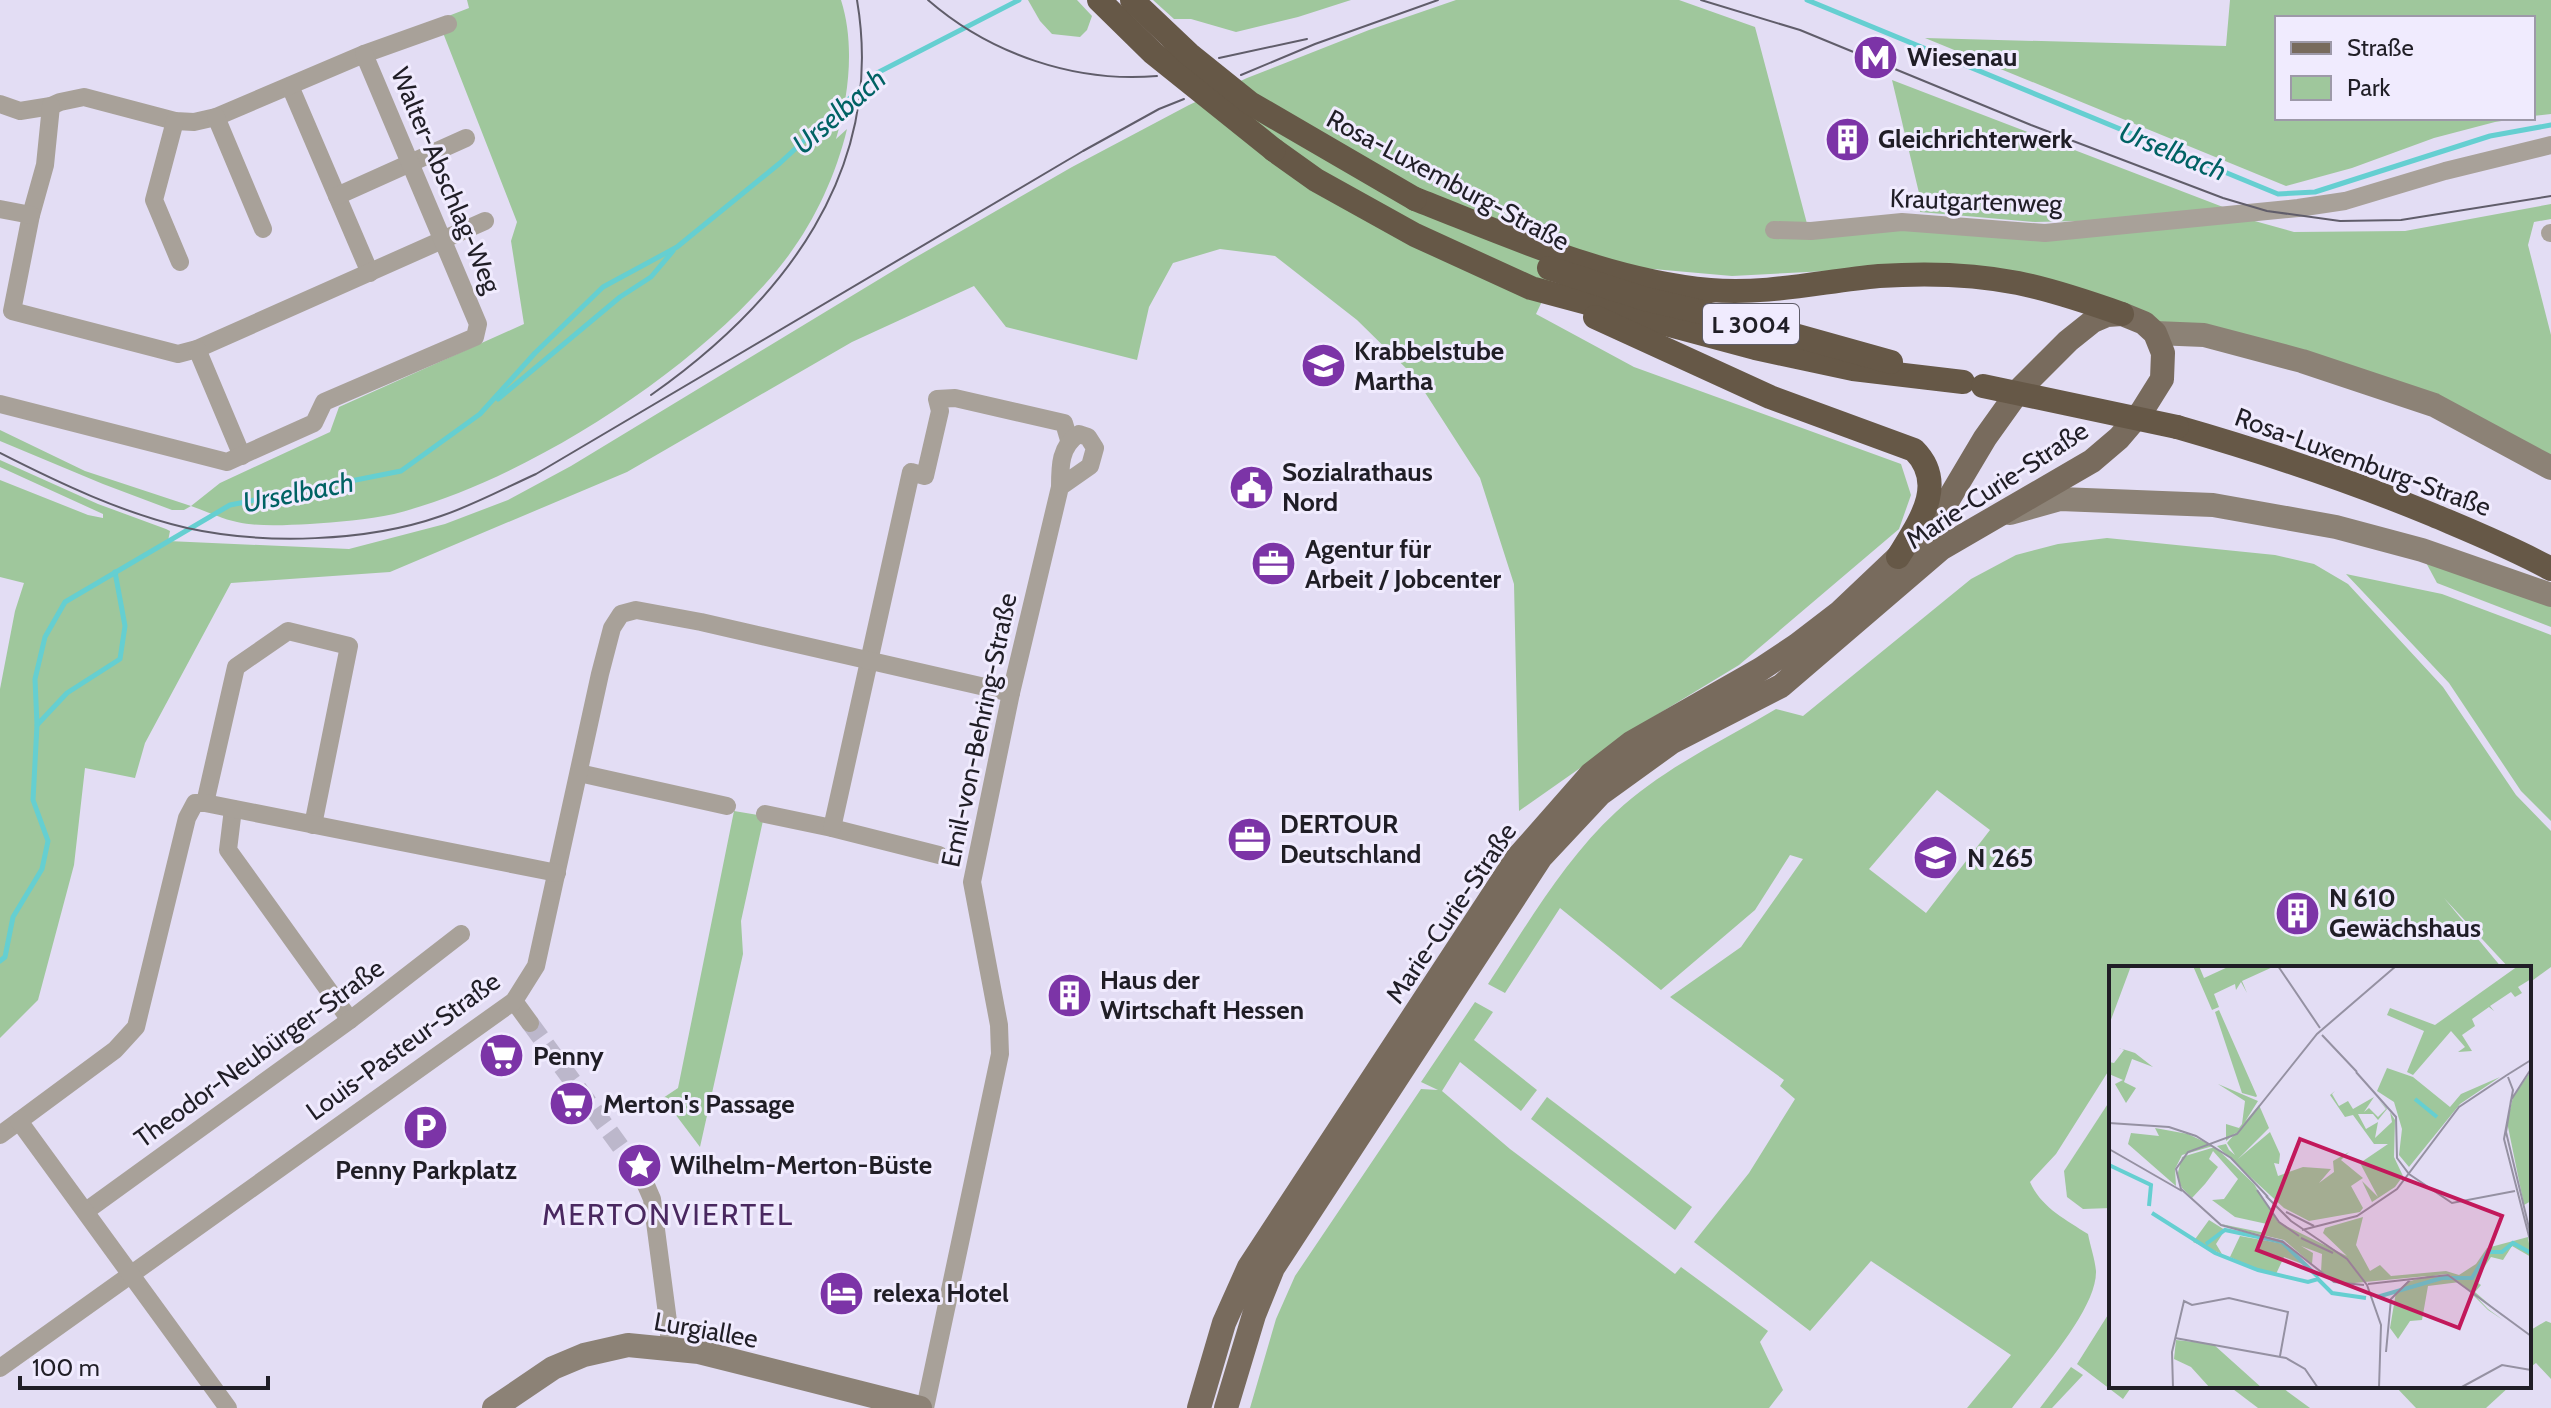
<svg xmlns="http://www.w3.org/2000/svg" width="2551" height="1408" viewBox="0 0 2551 1408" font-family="Cabin,sans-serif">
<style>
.green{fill:#9fc79c;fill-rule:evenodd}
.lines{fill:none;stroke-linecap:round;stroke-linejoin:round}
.stream{stroke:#65cfd1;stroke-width:5}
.street-tunnel{stroke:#bcb7cb;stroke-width:18;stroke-dasharray:18 9;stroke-linecap:butt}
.street{stroke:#a8a199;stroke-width:18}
.secondary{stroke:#8c8276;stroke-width:24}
.primary{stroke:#786b5d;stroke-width:24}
.highway{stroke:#665847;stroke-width:24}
.tram{stroke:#605d6a;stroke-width:2}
.highway-bridge{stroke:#665847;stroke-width:24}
.labels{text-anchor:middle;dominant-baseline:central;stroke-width:6;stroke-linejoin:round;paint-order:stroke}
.shield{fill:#f0ebfe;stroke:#5e5c67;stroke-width:2}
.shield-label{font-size:24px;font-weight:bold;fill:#201e26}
.poi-label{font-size:26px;font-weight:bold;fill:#201e26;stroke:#f0ebfe;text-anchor:start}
.street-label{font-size:26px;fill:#201e26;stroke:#f0ebfe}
.water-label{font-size:28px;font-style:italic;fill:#006264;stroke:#f0ebfe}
.quarter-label{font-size:30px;letter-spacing:2px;fill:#4a2860;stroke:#f0ebfe}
.inset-river{fill:none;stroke:#65cfd1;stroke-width:4}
.inset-road{fill:none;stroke:#9591a2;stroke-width:2}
.view{fill:#c2185b;fill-opacity:0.15;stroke:#c2185b;stroke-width:4}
.inset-edge{fill:none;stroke:#201e26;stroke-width:4}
</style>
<rect width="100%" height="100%" fill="#e3ddf4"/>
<g class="green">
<path d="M467 0H841C855 44 849 95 836 139L847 129C835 179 811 229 778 269 693 373 524 481 394 514 367 520 337 522 310 524 286 525 260 527 237 522 222 519 206 511 191 506L184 510H172L103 484 0 441V430L85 471 191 506 220 483 330 432 339 407 524 324 511 241 517 222 438 20 469 8Z"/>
<polygon points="1028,0 1077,0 1092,16 1087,30 1080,37 1052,34 1040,21"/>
<polygon points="1153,0 1351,0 1298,17 1236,32 1191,19 1174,19"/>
<polygon points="1456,0 1679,0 1755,27 1810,235 1884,224 2009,238 2251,220 2294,232 2405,231 2551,204 2551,219 2534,222 2528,245 2551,335 2551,458 2435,396 2155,324 2070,285 1827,271 1732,276 1619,266 1566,251 1536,314 1634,367 1901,464 1911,495 1899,529 1739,665 1650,719 1519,811 1514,584 1480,478 1415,377 1357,320 1275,256 1220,249 1173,263 1149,307 1137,360 1006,327 974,286 852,342 627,472 390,572 231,583 145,743 135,778 85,768 74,865 38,1000 0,1038 0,689 15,611 24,583 0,577 0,480 88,515 103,518 103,514 0,467 0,460 98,504 166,529 170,531 168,541 349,549 445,524 508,500 571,466 911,260 1072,167 1189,105 1247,78 1369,30"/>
<polygon points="2230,0 2551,0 2551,114 2533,116 2533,18 2277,18 2277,118 2521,118 2495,122 2434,138 2352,168 2286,186 1925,38 2226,46"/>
<polygon points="1892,80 2223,207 2120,220 2035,222 1920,212 1919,193"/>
<path d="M2107 538 2275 555 2314 564 2348 584 2443 687 2516 795 2551 831V967L2529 983V968H2509L2444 898 2502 968H2111V1067L2056 1154 2030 1182C2041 1207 2065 1219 2088 1234 2090 1245 2095 1259 2096 1271 2097 1310 2036 1376 2012 1408H1967L2011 1355 1871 1261 1810 1331 1694 1242 1749 1173 1795 1099 1780 1086 1784 1080 1670 997 1741 947 1803 859 1790 855 1755 910 1661 990 1560 908 1505 993 1488 984C1527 925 1564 860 1616 812 1662 769 1722 741 1776 709L1803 716 1971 579 2016 555 2058 544ZM1937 790 1990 830 1926 913 1869 869Z"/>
<polygon points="2423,557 2551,599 2551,627 2437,583"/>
<polygon points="2346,574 2442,594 2551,635 2551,821 2521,791 2449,683"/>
<polygon points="734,811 764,816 741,921 743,954 700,1147 663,1098 678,1088"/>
<polygon points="1475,1002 1493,1012 1474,1040 1537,1090 1521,1111 1460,1062 1442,1091 1510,1149 1675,1274 1681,1267 1768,1331 1760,1342 1783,1390 1769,1408 1250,1408 1276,1319 1295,1276 1421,1089 1438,1090 1421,1082"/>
<polygon points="1547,1097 1692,1207 1675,1230 1531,1119"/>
<polygon points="2111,1099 2111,1208 2083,1209 2067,1197 2064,1171"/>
<polygon points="2111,1310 2111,1386 2126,1386 2130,1389 2123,1399 2077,1364"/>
<polygon points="2546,1321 2551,1323 2551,1379 2536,1363 2529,1368 2529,1331"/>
<polygon points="2071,1367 2083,1375 2052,1408 2040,1408"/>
<polygon points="2229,1386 2280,1386 2310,1408 2258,1408"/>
<polygon points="2395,1386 2510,1386 2486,1408 2416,1408"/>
</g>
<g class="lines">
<g class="stream">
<polyline points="1807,0 2278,194 2315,192 2490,136 2551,125"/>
<polyline points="498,399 620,297 651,277 673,251"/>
<polyline points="37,725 67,693 120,659 125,626 115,572"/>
<polyline points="0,961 5,957 13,917 42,869 48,841 33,800 37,725 35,679 45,637 65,602 230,505 401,471 480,414 535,353 603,287 677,247 780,163 877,73 1019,0"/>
</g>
<polyline class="street-tunnel" points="530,1023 642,1176"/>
<g class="street">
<polyline points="290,86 370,273"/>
<polyline points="0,104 20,111 51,106 60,102 84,97 175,121 194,122 216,117 364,54 448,24"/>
<polyline points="51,106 45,165 31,215 12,311 178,354 197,349 485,221"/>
<polyline points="216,117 263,229"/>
<polyline points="175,121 154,200 180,262"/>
<polyline points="337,196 466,138"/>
<polyline points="0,209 31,215"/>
<polyline points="1774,230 1811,231 1902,222 2045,233 2298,208 2345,201 2445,171 2551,145"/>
<polyline points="2550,233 2551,233"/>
<polyline points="197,349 242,456"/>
<polyline points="0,404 227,462 314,423 324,402 475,337 478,324 364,54"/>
<polyline points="579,773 727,806"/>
<polyline points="205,803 236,667 288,631 349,646 313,825"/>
<polyline points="233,809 228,850 350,1020"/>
<polyline points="765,814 832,828 939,855"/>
<polyline points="832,828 911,472 925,476 940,411 937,399 955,398 1064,423 1069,440"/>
<polyline points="514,1001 530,1023"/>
<polyline points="0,1135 19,1121"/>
<polyline points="642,1176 652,1199 669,1329 669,1348"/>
<polyline points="86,1211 350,1020 461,934"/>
<polyline points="0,1368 514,1001 536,966 600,674 612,628 621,614 636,610 701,622 1011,693"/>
<polyline points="228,1408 19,1121 115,1050 136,1027 187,818 195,803 205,803 557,873"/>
<path d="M925 1408 1000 1054 999 1025 972 882 1011 693 1060 487C1060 466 1060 446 1079 434L1088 437 1095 448 1090 466 1060 487"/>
</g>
<g class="secondary">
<polyline points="2155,333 2204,335 2302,361 2434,405 2551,468"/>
<polyline points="2010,513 2060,499 2213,505 2336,527 2422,550 2551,595"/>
<polyline points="494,1408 553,1368 584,1355 628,1345 699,1352 920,1408"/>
</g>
<polyline class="primary" points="1199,1408 1224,1323 1249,1267 1517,858 1591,774 1631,743 1761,669 1797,645 1840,612 1898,557 1917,544 1938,517 1985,438 2020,389 2068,341 2093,321 2107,315 2122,314 2144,323 2155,333 2163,353 2162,379 2142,411 2119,438 2092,461 1942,548 1781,686 1672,742 1600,794 1541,857 1273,1268 1254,1315 1226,1408"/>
<g class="highway">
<polyline points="1274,150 1316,180 1415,235 1531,288 1755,348 1853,369 1963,382"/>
<path d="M1415 199C1510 236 1608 281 1710 290 1767 295 1823 281 1879 276 1924 273 1973 274 2018 283 2053 290 2088 302 2122 314"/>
<polyline points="1549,268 1645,299 1762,326 1891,362"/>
<path d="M1595 317 1770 397 1914 450C1948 484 1919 523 1898 557"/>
<path d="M2177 427C2264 452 2349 480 2433 515 2473 532 2513 548 2551 569"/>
</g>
<g class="tram">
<path d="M928 0C990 54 1075 83 1157 76"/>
<polyline points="1701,0 1800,30 2031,125 2223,198 2267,211 2340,221 2401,220 2551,196"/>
<polyline points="1219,58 1307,39"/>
<polyline points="1241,75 1315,44 1438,0"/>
<path d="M651 395C783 302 886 171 857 0"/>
<path d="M0 453C59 483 122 513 187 528 264 545 367 542 441 516 474 505 505 488 536 474L1083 151 1159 109 1184 99"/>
</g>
<g class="highway-bridge">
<polyline points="1099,0 1153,53 1274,150"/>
<polyline points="1132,0 1189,54 1250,103 1415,199"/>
<polyline points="1983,386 2177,427"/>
</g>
</g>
<defs>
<symbol id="metro-disc" viewBox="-11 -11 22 22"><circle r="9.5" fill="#7c34a7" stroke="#f0ebfe"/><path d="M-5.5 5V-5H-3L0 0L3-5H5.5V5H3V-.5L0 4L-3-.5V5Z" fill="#fff"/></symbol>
<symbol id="building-disc" viewBox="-11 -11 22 22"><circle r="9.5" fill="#7c34a7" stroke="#f0ebfe"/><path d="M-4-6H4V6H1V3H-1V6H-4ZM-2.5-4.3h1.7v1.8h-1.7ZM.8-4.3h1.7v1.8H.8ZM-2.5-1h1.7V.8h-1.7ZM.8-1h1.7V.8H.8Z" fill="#fff"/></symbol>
<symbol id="school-disc" viewBox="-11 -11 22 22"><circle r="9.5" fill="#7c34a7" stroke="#f0ebfe"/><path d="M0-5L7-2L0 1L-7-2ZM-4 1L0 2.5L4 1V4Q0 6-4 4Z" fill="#fff"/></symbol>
<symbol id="civic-disc" viewBox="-11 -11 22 22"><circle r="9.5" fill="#7c34a7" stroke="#f0ebfe"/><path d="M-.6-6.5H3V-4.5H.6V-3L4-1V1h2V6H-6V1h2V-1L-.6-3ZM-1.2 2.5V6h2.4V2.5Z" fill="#fff"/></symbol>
<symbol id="office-disc" viewBox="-11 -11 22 22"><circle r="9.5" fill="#7c34a7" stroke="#f0ebfe"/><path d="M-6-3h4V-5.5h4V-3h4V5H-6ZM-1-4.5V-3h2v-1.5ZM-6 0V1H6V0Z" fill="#fff"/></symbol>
<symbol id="university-disc" viewBox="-11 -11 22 22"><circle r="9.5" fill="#7c34a7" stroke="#f0ebfe"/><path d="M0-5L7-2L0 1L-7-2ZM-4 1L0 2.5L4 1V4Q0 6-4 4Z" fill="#fff"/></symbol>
<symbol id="supermarket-disc" viewBox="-11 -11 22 22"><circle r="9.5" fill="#7c34a7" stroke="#f0ebfe"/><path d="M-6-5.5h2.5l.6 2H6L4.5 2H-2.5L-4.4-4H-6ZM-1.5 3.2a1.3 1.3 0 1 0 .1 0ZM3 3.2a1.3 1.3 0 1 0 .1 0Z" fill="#fff"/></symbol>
<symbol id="parking-disc" viewBox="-11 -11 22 22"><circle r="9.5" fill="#7c34a7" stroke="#f0ebfe"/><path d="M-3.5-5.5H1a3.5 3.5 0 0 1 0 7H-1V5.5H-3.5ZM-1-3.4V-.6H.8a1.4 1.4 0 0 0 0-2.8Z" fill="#fff"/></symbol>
<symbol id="sight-disc" viewBox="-11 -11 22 22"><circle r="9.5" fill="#7c34a7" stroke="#f0ebfe"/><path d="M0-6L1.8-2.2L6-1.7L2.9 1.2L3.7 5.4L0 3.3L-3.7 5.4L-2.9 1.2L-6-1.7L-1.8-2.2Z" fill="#fff"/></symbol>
<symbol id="hotel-disc" viewBox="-11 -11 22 22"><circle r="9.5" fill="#7c34a7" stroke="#f0ebfe"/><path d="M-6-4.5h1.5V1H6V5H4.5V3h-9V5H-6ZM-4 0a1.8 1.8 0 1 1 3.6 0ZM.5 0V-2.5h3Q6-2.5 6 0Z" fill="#fff"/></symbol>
</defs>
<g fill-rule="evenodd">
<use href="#metro-disc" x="1850" y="32" width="51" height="51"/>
<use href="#building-disc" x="1822" y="114" width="51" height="51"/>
<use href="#school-disc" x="1298" y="340" width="51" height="51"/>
<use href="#civic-disc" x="1226" y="462" width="51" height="51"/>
<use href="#office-disc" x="1248" y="538" width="51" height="51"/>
<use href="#office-disc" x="1224" y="814" width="51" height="51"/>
<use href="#university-disc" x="1910" y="832" width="51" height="51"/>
<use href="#building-disc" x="2272" y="888" width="51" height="51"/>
<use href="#building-disc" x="1044" y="970" width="51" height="51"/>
<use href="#supermarket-disc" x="476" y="1030" width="51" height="51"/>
<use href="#supermarket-disc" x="546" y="1078" width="51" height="51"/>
<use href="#parking-disc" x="400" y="1102" width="51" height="51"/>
<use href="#sight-disc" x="614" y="1140" width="51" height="51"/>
<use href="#hotel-disc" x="816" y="1268" width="51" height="51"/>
</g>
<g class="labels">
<rect class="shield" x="1703" y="304" width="96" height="40" rx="6"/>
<g class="shield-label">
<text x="1751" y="324">L 3004</text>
</g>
<g class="poi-label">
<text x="1907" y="57">Wiesenau</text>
<text x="1878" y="139">Gleichrichterwerk</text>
<text x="1354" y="351">Krabbelstube<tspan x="1354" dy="30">Martha</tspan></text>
<text x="1282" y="472">Sozialrathaus<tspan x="1282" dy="30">Nord</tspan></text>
<text x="1305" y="549">Agentur für<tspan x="1305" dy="30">Arbeit / Jobcenter</tspan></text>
<text x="1280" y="824">DERTOUR<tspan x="1280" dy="30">Deutschland</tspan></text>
<text x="1967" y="858">N 265</text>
<text x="2329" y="898">N 610<tspan x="2329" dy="30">Gewächshaus</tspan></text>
<text x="1100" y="980">Haus der<tspan x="1100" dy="30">Wirtschaft Hessen</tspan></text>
<text x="533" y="1056">Penny</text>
<text x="603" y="1104">Merton's Passage</text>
<text x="670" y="1165">Wilhelm-Merton-Büste</text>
<text x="426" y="1170" text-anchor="middle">Penny Parkplatz</text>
<text x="873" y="1293">relexa Hotel</text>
</g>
<g class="street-label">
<text transform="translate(446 180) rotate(67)">Walter-Abschlag-Weg</text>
<text transform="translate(1448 180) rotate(28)">Rosa-Luxemburg-Straße</text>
<text transform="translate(1976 201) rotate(2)">Krautgartenweg</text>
<text transform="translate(2363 462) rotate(20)">Rosa-Luxemburg-Straße</text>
<text transform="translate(1997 485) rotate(-33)">Marie-Curie-Straße</text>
<text transform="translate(979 730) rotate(-78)">Emil-von-Behring-Straße</text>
<text transform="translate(1451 913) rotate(-56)">Marie-Curie-Straße</text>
<text transform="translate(403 1046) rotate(-36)">Louis-Pasteur-Straße</text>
<text transform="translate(259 1053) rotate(-36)">Theodor-Neubürger-Straße</text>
<text transform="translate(706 1330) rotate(10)">Lurgiallee</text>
</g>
<g class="water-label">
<text transform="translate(839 111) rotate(-41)">Urselbach</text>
<text transform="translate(2173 151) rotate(22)">Urselbach</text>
<text transform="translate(298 492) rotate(-11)">Urselbach</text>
</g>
<g class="quarter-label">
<text x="668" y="1214">MERTONVIERTEL</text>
</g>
</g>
<g transform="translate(2109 966)">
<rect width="422" height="422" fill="#e3ddf4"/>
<path d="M0 0H22L0 59 1 30ZM84 0H90L95 12 121 0H166L133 15 138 27 132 16 127 24 126 18 105 28 110 41 103 44ZM409 0H422V13L409 21 413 27 406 31 402 26 381 40 385 45 380 41 363 53 366 60 353 69 363 85 349 86 356 81 342 65 304 109 298 106 315 65 278 49 281 42 326 59ZM110 44 148 130 147 131 133 127 106 46ZM11 82H10L20 85 26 87 44 101 23 93 15 116 27 122 17 137 6 118 14 114 0 108V96L5 97 15 84ZM278 102 304 111 341 141 352 128 391 111 351 138 300 201 290 189 293 163 285 136 268 125ZM422 105V235L415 239 398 156 404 131ZM109 118 149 135 132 162 117 175V158L130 162 133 158 136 135ZM226 125 223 128 230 140 239 135 244 143 265 131 255 146 260 142 269 151 277 143 269 133 278 143 269 154 264 148H249L257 163 269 156 266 172 283 156 281 146 286 154 285 191 294 210 286 221 263 236 253 215 269 231 251 197 279 178H265L244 149 236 151 221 129ZM150 139 160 162 129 193 161 166 171 188 170 198 165 197 169 210 194 201 222 203 210 217 225 206 224 195 240 186 232 194 254 212 242 220 254 242 251 246 200 255 175 242 108 180 117 178 120 184 126 189 118 177ZM46 162 79 168 104 180 73 189 66 203 67 220 19 178 22 167 50 170ZM106 181 145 218 169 256 238 290 214 267 216 262 254 251 247 279 261 305 271 299 282 310 337 305 350 309 367 298 378 282 419 271 422 291 403 280 394 294 382 291 366 315 372 319 366 326 396 352 339 308 235 318 212 306 213 288 192 280 204 287 203 298 175 274 123 262 112 258 156 267 158 258 126 251 103 234 115 233 129 213 104 185 100 193 109 201 96 218 83 232 73 222 68 210 73 191ZM100 254 116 264 107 278 113 288 84 276ZM131 270 175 278 199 300 175 291 167 308 148 304 121 291ZM322 309 347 313 357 320 379 343 394 354 379 344 351 316 319 320 313 354 301 355 289 373 281 362 287 326 298 316ZM67 374 104 378 153 422H101L82 401 65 393Z" fill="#9fc79c"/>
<path class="inset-river" d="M306 133 328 151M0 199 42 219 40 240M43 247 106 287 149 304 199 316 209 313 223 327 257 332M97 278 116 264 173 276 209 311M268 331 333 312H363L379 286H393L404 277 422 287"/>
<path class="inset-road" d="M169 0 211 62M213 69 248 106M422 103 402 134 397 166 422 270M247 106 287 151 288 192 300 208 343 237 406 225M398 109 422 94M399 111 404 124 395 173 422 278M0 157 60 161 87 170 122 192 159 231M0 183 73 225M148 224 170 256 190 270M157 230 182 255 238 293 258 319 272 359 270 422M177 246 205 260M193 264 248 250 288 223 350 141 398 109M192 272 224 287M259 318 339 309 422 370M255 319 225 316 174 276 112 259 72 223 67 203 79 186 128 168 208 68 287 0M66 372 177 392 196 403 209 422M277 386 282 333 301 314M64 422 63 386 75 335 83 339 120 332 179 346 171 390M351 422 393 399 422 404"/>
<path class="view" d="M191 173 393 250 350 362 148 284Z"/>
<rect width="422" height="422" class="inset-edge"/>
</g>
<rect x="2275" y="16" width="260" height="104" fill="#f0ebfe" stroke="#9d99a8" stroke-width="2"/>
<rect x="2291" y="42" width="40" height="12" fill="#786b5d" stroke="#9d99a8" stroke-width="2"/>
<text x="2347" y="56" font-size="24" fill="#201e26">Straße</text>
<rect x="2291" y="76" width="40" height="24" fill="#9fc79c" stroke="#9d99a8" stroke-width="2"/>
<text x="2347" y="96" font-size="24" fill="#201e26">Park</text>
<path d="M20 1376v12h248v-12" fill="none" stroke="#201e26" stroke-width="4"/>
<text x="32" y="1376" font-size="24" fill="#201e26" stroke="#f0ebfe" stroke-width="6" paint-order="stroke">100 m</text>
</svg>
